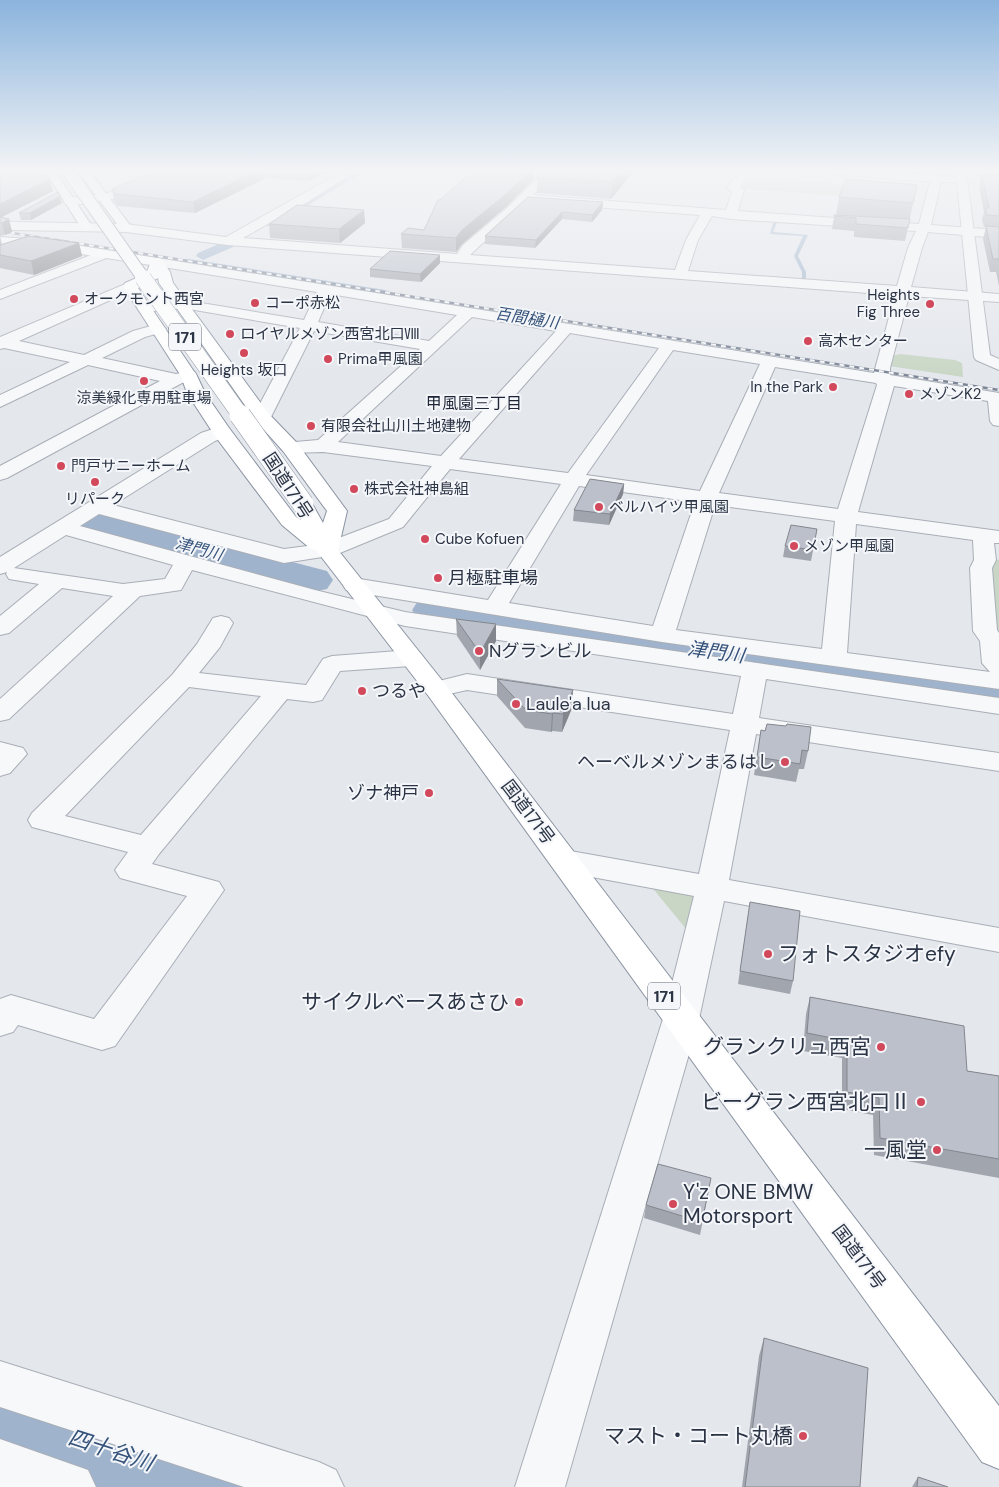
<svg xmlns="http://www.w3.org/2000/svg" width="999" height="1487" viewBox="0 0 999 1487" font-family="'DM Sans','Noto Sans JP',sans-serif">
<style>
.green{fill:#c9d6c5}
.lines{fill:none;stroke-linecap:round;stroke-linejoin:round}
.stream{fill:#9fb4cc;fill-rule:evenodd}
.canal{fill:#9fb4cc;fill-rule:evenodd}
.river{fill:#9fb4cc;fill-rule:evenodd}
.minor-casing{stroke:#a9aeb7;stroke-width:2}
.tertiary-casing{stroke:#a9aeb7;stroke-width:2}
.secondary-casing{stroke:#a9aeb7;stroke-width:2}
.trunk-casing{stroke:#8b94a3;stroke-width:2}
.minor{fill:#f7f8fa;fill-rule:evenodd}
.tertiary{fill:#f7f8fa;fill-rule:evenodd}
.secondary{fill:#fff;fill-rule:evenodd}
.trunk{fill:#fff;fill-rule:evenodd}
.rail-casing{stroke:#7d8696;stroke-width:2.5}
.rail{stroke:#f4f6f9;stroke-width:2;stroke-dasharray:5;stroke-linecap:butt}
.trunk-bridge-far2-casing{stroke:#8b94a3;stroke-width:14;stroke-linecap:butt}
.trunk-bridge-far1-casing{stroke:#8b94a3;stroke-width:17;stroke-linecap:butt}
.trunk-bridge-casing{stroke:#8b94a3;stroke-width:22;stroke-linecap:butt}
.trunk-bridge-far2{stroke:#fff;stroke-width:12}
.trunk-bridge-far1{stroke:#fff;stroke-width:16}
.trunk-bridge{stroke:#fff;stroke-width:21}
.wall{fill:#a1a5ae}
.shaded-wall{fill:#83868d}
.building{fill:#bbc0ca;stroke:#83868d}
.poi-dot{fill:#d1495b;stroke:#f4f6f9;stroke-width:2}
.labels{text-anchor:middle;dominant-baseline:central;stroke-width:4;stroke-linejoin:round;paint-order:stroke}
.far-poi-label{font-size:15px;fill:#2b3445;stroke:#f4f6f9;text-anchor:start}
.far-water-label{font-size:16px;font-style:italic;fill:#34527a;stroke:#f4f6f9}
.shield{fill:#f4f6f9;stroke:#676e7b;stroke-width:1}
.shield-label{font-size:16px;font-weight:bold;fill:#2b3445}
.far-neighbourhood-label{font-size:16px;fill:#1d2536;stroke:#f4f6f9}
.street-label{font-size:18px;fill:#2b3445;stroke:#f4f6f9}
.poi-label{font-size:18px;fill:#2b3445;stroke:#f4f6f9;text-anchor:start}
.water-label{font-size:19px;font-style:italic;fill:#34527a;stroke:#f4f6f9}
.near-poi-label{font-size:21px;fill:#2b3445;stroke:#f4f6f9;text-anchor:end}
.near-water-label{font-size:22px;font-style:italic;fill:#34527a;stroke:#f4f6f9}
</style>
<rect width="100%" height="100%" fill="#e4e7ec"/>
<g class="green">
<polygon points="748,177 853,185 849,196 742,189"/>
<polygon points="900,354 955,360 962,363 963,377 889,366 891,356"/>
<polygon points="995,559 999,560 999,639 993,631 989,562"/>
<polygon points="650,885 690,893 698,902 691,935"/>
</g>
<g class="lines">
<polygon class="stream" points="776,219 778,220 773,232 808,235 798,256 806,272 806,282 802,281 802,272 794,256 803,236 770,234 774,220"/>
<g class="canal">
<polygon points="352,171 366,171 273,226 263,226 262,223"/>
<polygon points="228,240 233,241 235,244 233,247 203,260 196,256 198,253"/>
<polygon points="189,259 385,290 390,292 393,295 390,298 385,300 184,266 182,263 184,260"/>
</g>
<g class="river">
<polygon points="86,508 327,571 333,580 327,589 312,592 73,527 67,519 73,511"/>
<polygon points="433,597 999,680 999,708 418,619 412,610 418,601"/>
<polygon points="0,1371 221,1442 253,1455 266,1487 89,1487 0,1457"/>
</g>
<defs>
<g id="minor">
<polygon points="157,171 171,171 113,199 69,206 63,202 69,198 106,194"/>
<path d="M343 171H356L309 201 243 238 457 254 463 245 507 208 545 171H556L533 195 726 210 732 192 727 188 736 176 737 171H747L748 176 740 187 744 190 738 211 919 224 930 182 833 174 828 171H877L954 177 958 178 960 180 958 182H941L931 225 999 230V238L928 232 922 248 911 287 999 294V302L909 296 890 368V375L999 393V426L993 425 990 421 988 401 894 386 858 512 999 531V543H994L996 560 992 568 997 630 999 633V689L662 642 354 592 346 590 343 585 346 580 354 578 488 600 561 484 450 469 403 527 335 555 284 563 99 514 80 526 315 590 405 612 999 698V714L766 679 759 718 999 753V771L756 734 729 880 999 928V952L724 901 699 1019 565 1487H515L663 1019 694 896 565 872 554 869 550 861 554 853 565 850 699 874 730 730 467 690 436 697 427 694 423 689 427 684 467 674 733 714 741 676 405 626 192 570 181 590 140 596 9 719 0 721V699L113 596 62 588 9 633 0 635V616L39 584 9 579 6 574 7 572 0 574V557L201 433 222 426 229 428 231 432 229 436 215 441 113 505 284 549 323 544 389 519 432 466 323 452 290 453 283 451 281 447 283 443 318 440 420 349 314 331 271 417 268 421 262 422 256 421 253 417 300 328 183 308 145 312 140 311 138 308 140 305 145 304 183 300 304 320 317 292 157 266 150 262 152 259 157 258 874 373 895 295 228 245 126 232 14 230 0 228V220L14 222 126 224 226 237ZM527 202 700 215 686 240 675 270 470 255ZM712 216 731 219 916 231 908 248 897 286 688 271 698 240ZM330 294 457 315 429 341 318 322ZM472 317 556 331 441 456 338 442ZM570 333 659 348 568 473 459 459ZM673 350 760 364 700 491 586 475ZM775 367 876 383 877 385 838 509 719 493ZM579 486 695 502 653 626 509 603ZM715 505 835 521 822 649 676 630ZM856 524 973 540 974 560 970 568 973 631 980 641 982 663 990 672 847 653ZM66 535 173 565 165 579 123 584 14 568Z"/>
<polygon points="104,250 111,254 109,257 0,299 0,290"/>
<polygon points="130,282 135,283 137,286 135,289 19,341 84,355 133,331 158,324 163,326 166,329 163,332 145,337 102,358 176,374 189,371 195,372 197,376 195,380 182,383 7,478 0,480 0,466 160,381 88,365 0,407 0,395 70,362 4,348 0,349 0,337"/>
<path d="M221 616 229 618 233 623 220 647 199 673 306 685 323 659 332 656 411 650 420 653 424 658 420 663 411 666 340 671 322 700 313 702 287 699 159 854 152 864 219 882 224 890 115 1046 102 1050 18 1025 13 1032 0 1036V999L11 995 94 1019 187 896 120 878 115 870 128 852 32 827 28 820 32 813 172 675 197 644 213 618ZM189 687 261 696 141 835 65 816Z"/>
<polygon points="0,742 23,748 27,754 10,773 0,776"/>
<polygon points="0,1361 319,1462 336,1470 344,1487 244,1487 0,1407"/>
</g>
<g id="tertiary">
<polygon points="956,171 966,171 990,355 999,359 999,370 976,360 974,357"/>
<polygon points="0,1439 88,1470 96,1487 0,1487"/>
</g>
<polygon id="secondary" points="0,237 43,240 157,258 164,262 157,266 43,248 0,245"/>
<g id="trunk">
<polygon points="45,171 55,171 92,226 90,229 82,229"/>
<polygon points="78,171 89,171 130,225 132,228 130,231 122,231"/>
<path d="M157 258 162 259 170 272 173 283 268 413 297 443 347 511 338 550 445 684 999 1406V1469L982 1462 427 694 316 550 311 549 282 525 215 436 187 393 181 376 123 286 125 283 146 274 152 259ZM158 278 159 283 256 421 283 451 327 511 323 523 310 500 303 498 296 500 293 504 301 520 296 517 229 428 205 393 197 376 138 288Z"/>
</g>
</defs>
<use href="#minor" class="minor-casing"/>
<use href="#tertiary" class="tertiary-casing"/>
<use href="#secondary" class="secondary-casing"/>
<use href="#trunk" class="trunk-casing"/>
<use href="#minor" class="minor"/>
<use href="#tertiary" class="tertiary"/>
<use href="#secondary" class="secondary"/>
<use href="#trunk" class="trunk"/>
<defs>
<polyline id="rail" points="0,231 999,390"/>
</defs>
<use href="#rail" class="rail-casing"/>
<use href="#rail" class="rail"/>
<defs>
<polyline id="trunk-bridge-far2" points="68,171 144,279"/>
<polyline id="trunk-bridge-far1" points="143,278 241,416"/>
<polyline id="trunk-bridge" points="240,415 303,504"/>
</defs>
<use href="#trunk-bridge-far2" class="trunk-bridge-far2-casing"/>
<use href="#trunk-bridge-far1" class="trunk-bridge-far1-casing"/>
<use href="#trunk-bridge" class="trunk-bridge-casing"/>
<use href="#trunk-bridge-far2" class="trunk-bridge-far2"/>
<use href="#trunk-bridge-far1" class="trunk-bridge-far1"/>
<use href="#trunk-bridge" class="trunk-bridge"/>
</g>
<g class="wall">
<polygon points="0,171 40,171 53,191 1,217 9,219 12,232 5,235 0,236"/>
<polygon points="154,171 328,171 309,181 266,178 195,213 118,206 114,201 112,189"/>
<polygon points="634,171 611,199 537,193 537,177"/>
<polygon points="977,171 999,171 999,286 996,272 990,272 983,239 986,227 984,227 982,220 984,212 979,186 981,176 978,176"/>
<polygon points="534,179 506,207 462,244 456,252 402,248 401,234 424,230 440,200"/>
<polygon points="917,185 905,241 854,237 854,231 832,229 834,216 836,215 839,197"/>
<polygon points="528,197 603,202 602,210 592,222 562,219 535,248 485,244 485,236"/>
<polygon points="62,203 31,220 21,220 19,213"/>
<polygon points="364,210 365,223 340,243 270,238 269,224"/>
<polygon points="0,236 2,244 79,243 82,256 34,275 0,268"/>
<polygon points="440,263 421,282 370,277 370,269"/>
<polygon points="624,484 623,494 609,525 573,521 574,510"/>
<polygon points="817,529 811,561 783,557 785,546"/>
<polygon points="456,619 496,641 480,670 457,636"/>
<polygon points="497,679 573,690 572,708 562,732 552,731 551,732 525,728 497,696"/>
<polygon points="761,730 765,731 808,751 804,769 799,769 796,782 754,775"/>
<polygon points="750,902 793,981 790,994 738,984"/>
<polygon points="810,997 967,1071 999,1076 999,1178 874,1155 873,1115 842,1109 842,1058 803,1051 806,1014"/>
<polygon points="711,1178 700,1235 644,1218 646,1205"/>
<polygon points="764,1338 860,1487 742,1487 759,1356"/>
<polygon points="918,1477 948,1487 912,1487"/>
</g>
<g class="shaded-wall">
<polygon points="256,171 265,171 266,178 195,213 193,202"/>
<polygon points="308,171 328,171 309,181"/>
<polygon points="530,171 534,171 534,179 506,207 462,244 456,252 456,238 462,230"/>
<polygon points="621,171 634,171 611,199 612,182"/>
<polygon points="50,179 53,191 0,218 0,204"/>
<polygon points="60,196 62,203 31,220 30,213"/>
<polygon points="603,202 602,210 592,222 592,215"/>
<polygon points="364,210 365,223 340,243 339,229"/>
<polygon points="562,212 562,219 535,248 536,240"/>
<polygon points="9,219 12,232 5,235 2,223"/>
<polygon points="79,243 82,256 34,275 31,261"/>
<polygon points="440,255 440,263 421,282 420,274"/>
<polygon points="624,484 623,494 609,525 610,514"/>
<polygon points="496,624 496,641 480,670 480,653"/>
<polygon points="573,690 572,708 562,732 563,714"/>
<polygon points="553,713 552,731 551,732 552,714"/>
</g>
<g class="building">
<polygon points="0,171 45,172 50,179 0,204"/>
<polygon points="154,171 256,171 193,202 116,194 112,189"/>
<polygon points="473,171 530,171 506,194 462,230 456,238 401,234 408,228 424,230 438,200 440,200"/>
<polygon points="543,171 621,171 612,182 537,177"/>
<polygon points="982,175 999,175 999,216 987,215 985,208 989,208"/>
<polygon points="846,179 917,185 913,203 839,197"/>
<polygon points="58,192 60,196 30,213 19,213"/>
<polygon points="528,197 603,202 592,215 562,212 536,240 485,236"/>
<polygon points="297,205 364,210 339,229 269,224"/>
<polygon points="834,215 910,219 908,228 856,224 856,218 834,216"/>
<polygon points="0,217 9,219 2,223 0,223"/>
<polygon points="986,226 999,227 999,259 993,259"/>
<polygon points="29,236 79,243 31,261 0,255 0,245"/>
<polygon points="390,251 440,255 420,274 370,269"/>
<polygon points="590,479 624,484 610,514 574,510"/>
<polygon points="791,525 817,529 813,550 785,546"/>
<polygon points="456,619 496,624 480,653"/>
<polygon points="497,679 573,690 563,714 553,713 552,714 526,710"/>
<polygon points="767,724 786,726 787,724 811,727 808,751 802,750 800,764 757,757 761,730 765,731"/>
<polygon points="750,902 800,911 793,981 740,971"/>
<polygon points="810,997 964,1026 967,1071 999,1076 999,1159 880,1138 879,1098 847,1092 847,1041 807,1033"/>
<polygon points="658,1164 711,1178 702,1222 646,1205"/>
<polygon points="764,1338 868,1368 860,1487 745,1487"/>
<polygon points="918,1477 948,1487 917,1487"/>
</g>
<linearGradient id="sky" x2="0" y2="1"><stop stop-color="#8bb4dd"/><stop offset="0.45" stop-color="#f3f4f6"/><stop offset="1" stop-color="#f3f4f6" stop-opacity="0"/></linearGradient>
<rect width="999" height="379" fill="url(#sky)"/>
<g class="poi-dot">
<circle cx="74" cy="299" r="5"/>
<circle cx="255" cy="303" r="5"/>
<circle cx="930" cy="304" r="5"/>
<circle cx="230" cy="334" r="5"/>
<circle cx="808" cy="341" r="5"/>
<circle cx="244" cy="353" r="5"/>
<circle cx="328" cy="359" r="5"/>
<circle cx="144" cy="381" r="5"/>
<circle cx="833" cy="387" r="5"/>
<circle cx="909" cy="394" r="5"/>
<circle cx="311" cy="426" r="5"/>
<circle cx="61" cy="466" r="5"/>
<circle cx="95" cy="482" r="5"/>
<circle cx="354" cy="489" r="5"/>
<circle cx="599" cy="507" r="5"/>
<circle cx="425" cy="539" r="5"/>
<circle cx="794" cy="546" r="5"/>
<circle cx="438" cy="578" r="5"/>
<circle cx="479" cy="651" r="5"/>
<circle cx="362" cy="691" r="5"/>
<circle cx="516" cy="704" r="5"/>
<circle cx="785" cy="762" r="5"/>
<circle cx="429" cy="793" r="5"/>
<circle cx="768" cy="954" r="5"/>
<circle cx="519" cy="1002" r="5"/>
<circle cx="881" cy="1047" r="5"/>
<circle cx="921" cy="1102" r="5"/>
<circle cx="937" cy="1150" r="5"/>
<circle cx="673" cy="1204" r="5"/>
<circle cx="803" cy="1436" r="5"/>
</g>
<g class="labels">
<g class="far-poi-label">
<text x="920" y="295" text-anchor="end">Heights<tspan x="920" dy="17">Fig Three</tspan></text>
<text x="84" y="299">オークモント西宮</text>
<text x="265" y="303">コーポ赤松</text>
<text x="240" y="334">ロイヤルメゾン西宮北口Ⅷ</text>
<text x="818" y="341">高木センター</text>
<text x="338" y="359">Prima甲風園</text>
<text x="244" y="370" text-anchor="middle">Heights 坂口</text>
<text x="823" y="387" text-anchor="end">In the Park</text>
<text x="919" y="394">メゾンK2</text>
<text x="144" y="398" text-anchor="middle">涼美緑化専用駐車場</text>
<text x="321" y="426">有限会社山川土地建物</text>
<text x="71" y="466">門戸サニーホーム</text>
<text x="364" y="489">株式会社神島組</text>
<text x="95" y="499" text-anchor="middle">リパーク</text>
<text x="609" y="507">ベルハイツ甲風園</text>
<text x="435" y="539">Cube Kofuen</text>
<text x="804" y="546">メゾン甲風園</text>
</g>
<g class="far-water-label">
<text transform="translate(527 318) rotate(9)">百間樋川</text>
<text transform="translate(199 549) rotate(15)">津門川</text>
</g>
<g class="shield">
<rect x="169" y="323.5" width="32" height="27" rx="4"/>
<rect x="648" y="982.5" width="32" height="27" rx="4"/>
</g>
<g class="shield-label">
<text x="185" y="337">171</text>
<text x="664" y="996">171</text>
</g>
<g class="far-neighbourhood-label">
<text x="474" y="403">甲風園三丁目</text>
</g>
<g class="street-label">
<text transform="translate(288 486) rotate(57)">国道171号</text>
<text transform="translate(528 812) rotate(53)">国道171号</text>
<text transform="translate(859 1257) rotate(53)">国道171号</text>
</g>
<g class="poi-label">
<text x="448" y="578">月極駐車場</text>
<text x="489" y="651">Nグランビル</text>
<text x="372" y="691">つるや</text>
<text x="526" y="704">Laule'a lua</text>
<text x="775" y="762" text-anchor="end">ヘーベルメゾンまるはし</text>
<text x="419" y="793" text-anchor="end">ゾナ神戸</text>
</g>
<g class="water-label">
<text transform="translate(716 652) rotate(8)">津門川</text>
</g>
<g class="near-poi-label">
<text x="778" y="954" text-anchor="start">フォトスタジオefy</text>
<text x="509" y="1002">サイクルベースあさひ</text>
<text x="871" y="1047">グランクリュ西宮</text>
<text x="911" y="1102">ビーグラン西宮北口Ⅱ</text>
<text x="927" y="1150">一風堂</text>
<text x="683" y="1192" text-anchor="start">Y'z ONE BMW<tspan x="683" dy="24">Motorsport</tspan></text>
<text x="793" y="1436">マスト・コート丸橋</text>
</g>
<g class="near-water-label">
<text transform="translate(111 1450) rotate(18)">四十谷川</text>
</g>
</g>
</svg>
